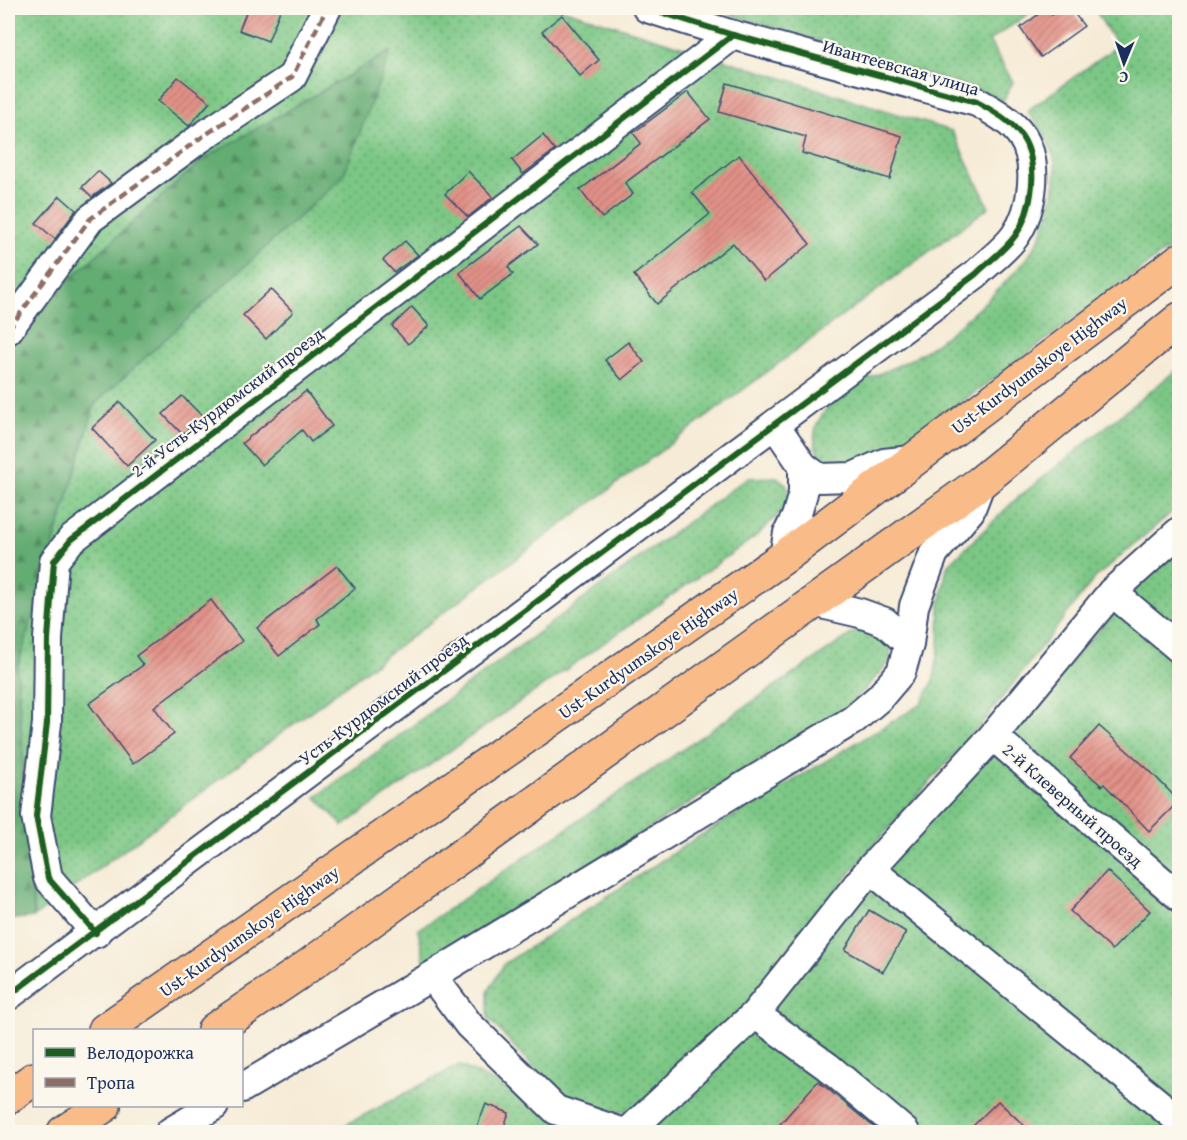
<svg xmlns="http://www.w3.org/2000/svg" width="1187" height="1140" viewBox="0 0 1187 1140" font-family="'Gentium Book Plus',serif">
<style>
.green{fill:url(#green-dots);stroke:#4b7b72;stroke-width:1.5}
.forest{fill:url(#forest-firs);stroke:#406e68;stroke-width:1.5}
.building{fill:url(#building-hatch)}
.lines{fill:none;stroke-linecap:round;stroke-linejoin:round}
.minor-casing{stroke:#3c4b70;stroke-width:32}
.major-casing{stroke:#3c4b70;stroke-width:36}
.minor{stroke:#fff;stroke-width:28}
.major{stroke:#f9bc89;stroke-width:33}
.quiet{stroke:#8d6e63;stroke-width:4.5;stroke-dasharray:9 4.5;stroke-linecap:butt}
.cycleway-casing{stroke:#fbf7ec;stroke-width:10}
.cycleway{stroke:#1b5e20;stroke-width:6}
.labels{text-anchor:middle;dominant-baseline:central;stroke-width:4.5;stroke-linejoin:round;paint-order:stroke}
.street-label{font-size:18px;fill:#1b2f5e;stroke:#fbf7ec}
</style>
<defs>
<pattern id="green-dots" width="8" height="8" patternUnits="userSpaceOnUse" patternTransform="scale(1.5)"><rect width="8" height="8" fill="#7bc785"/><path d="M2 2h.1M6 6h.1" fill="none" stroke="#64a270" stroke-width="1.8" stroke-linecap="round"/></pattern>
<pattern id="forest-firs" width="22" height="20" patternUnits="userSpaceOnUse" patternTransform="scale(1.5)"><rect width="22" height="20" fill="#64ac72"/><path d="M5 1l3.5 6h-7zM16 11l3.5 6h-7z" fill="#528c61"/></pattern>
<pattern id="building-hatch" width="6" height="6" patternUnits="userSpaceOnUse" patternTransform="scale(1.5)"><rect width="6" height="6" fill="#e39288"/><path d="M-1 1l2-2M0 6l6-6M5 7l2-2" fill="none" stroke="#b77872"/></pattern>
</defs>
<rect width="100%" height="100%" fill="#fbf7ec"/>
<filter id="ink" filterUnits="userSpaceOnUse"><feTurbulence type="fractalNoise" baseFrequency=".0167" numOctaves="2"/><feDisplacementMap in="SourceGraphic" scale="12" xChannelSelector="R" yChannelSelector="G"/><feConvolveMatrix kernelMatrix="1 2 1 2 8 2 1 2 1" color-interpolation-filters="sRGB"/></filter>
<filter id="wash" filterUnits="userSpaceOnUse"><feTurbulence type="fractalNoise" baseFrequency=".008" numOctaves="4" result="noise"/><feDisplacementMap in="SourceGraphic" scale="24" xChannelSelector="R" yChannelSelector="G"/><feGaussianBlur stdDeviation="1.35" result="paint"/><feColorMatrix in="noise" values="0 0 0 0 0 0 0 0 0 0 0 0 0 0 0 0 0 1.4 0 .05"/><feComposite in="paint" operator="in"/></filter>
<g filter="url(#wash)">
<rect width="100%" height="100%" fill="#f6ebd6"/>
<g class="green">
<polygon points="8,8 559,8 952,131 989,207 34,917 17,669 95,403 343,176 8,335"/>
<polygon points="710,8 1037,8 989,41 1013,82 1003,101 978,90"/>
<path d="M1094 8H1179V241L908 442 884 457 827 468C805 441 814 419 838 397 854 382 894 369 915 357 950 337 1013 280 1035 246 1046 228 1058 184 1055 163 1052 145 1038 124 1027 111L1117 46Z"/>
<polygon points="1179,368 1179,506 1094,579 984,721 858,863 746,1007 634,1109 617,1113 566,1103 488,1018 488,992 504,964 693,840 920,705 933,682 939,650 940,605 947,566 1015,500"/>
<polygon points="777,477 787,485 790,504 755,537 343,826 316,797 747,478"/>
<polygon points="1179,550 1179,1132 647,1132 1134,591"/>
<polygon points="872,628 891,646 890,661 849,707 712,789 428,966 424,960 418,930 856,631"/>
<polygon points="459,1065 595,1132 332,1132"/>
</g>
<polygon class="forest" points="391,51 343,176 95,404 17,669 34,917 8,920 8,335 202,160"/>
<g id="blocks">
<g class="building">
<polygon points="248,8 281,8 268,41 239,30"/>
<polygon points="1047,8 1052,15 1063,8 1070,8 1084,26 1041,57 1020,28"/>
<polygon points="562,15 599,60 580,76 542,31"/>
<polygon points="178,77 210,102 189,126 158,101"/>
<polygon points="727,83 902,136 890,179 802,153 806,137 719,112"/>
<polygon points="688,92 710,119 625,183 633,194 602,218 580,190 641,143 633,133"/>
<polygon points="543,135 555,150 523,174 512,160"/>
<polygon points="739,155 810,244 764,281 733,243 657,304 634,275 710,214 692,192"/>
<polygon points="98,171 111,183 92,197 82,187"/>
<polygon points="468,171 493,197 468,217 445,194"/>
<polygon points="60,196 76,210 55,239 36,223"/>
<polygon points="521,226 538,244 508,267 513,274 480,299 459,272"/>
<polygon points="405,241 418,255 394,272 383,260"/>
<polygon points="271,289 293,312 266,339 243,315"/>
<polygon points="412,307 429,326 408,344 392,326"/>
<polygon points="628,342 644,362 622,380 605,360"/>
<polygon points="306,391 332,426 311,442 302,430 262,465 242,443"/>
<polygon points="182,396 204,418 182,434 163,414"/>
<polygon points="120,402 155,440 127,466 92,428"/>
<polygon points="337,566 355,588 317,619 320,624 279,656 257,628"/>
<polygon points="211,600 242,641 154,707 174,734 133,764 89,704 143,665 136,656"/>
<polygon points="1099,726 1149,770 1179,801 1149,831 1104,784 1102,786 1070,758"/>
<polygon points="1107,871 1150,911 1112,950 1070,911"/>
<polygon points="869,910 906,932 883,972 845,950"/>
<polygon points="818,1081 880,1132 773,1132"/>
<polygon points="998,1101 1031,1132 967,1132"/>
<polygon points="486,1104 509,1113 502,1132 475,1132"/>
</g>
</g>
</g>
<g filter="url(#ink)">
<use href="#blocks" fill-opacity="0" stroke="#3c4b70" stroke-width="1.5"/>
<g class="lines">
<defs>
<g id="minor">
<polyline points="8,330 90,219 199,139 292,77 327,8"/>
<polyline points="775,425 803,466 819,478 853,477 884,463 912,460"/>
<polyline points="784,557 788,533 796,517 803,493 803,466"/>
<polyline points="1112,592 1180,649"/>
<polyline points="813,602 860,613 885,622 909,644"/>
<polyline points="993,736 1180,897"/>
<polyline points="870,869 1180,1121"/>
<polyline points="96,933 48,878 36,816 47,723 48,639 54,561 71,540 733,35"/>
<polyline points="432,976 469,1025 556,1110 621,1132"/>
<path d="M8 996 976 274C988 262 1005 250 1015 236 1033 210 1040 162 1021 135 1010 120 993 111 977 102L733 35 647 8"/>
<polyline points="755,1014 828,1067 905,1132"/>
<polyline points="242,1088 432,976 853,720 879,698 901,672 909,644 914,606 934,553 970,511 981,482"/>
<polyline points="170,1132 214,1106"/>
<polyline points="628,1132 755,1014 870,869 993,736 1112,592 1180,531"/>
</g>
<g id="major">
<polyline points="105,1030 784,557 1180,260"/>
<polyline points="214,1030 297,974 981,482 1180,319"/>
<polyline points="8,1097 34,1079"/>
<polyline points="64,1132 104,1106"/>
</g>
</defs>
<use href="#minor" class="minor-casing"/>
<use href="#major" class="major-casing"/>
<use href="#minor" class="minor"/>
<use href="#major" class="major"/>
<polyline class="quiet" points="8,330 90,219 199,139 292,77 327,8"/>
<defs>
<g id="cycleway">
<polyline points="96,933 48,878 36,816 47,723 48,639 54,561 71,540 733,35"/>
<path d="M8 996 976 274C988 262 1005 250 1015 236 1033 210 1040 162 1021 135 1010 120 993 111 977 102L733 35 647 8"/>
</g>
</defs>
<use href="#cycleway" class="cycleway-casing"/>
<use href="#cycleway" class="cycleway"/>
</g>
</g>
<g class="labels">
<g class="street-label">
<text transform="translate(901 67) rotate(16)">Ивантеевская улица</text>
<text transform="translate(1039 365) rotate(-37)">Ust-Kurdyumskoye Highway</text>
<text transform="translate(227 402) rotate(-37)">2-й Усть-Курдюмский проезд</text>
<text transform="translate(648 653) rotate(-35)">Ust-Kurdyumskoye Highway</text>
<text transform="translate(383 699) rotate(-37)">Усть-Курдюмский проезд</text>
<text transform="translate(1073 805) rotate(41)">2-й Клеверный проезд</text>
<text transform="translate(249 931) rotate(-35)">Ust-Kurdyumskoye Highway</text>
</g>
</g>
<rect width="1187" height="1140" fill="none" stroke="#fbf7ec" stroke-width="30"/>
<rect x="33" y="1029" width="210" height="78" fill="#fbf7ec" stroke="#a1a7b3" stroke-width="1.5"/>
<rect x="45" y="1048" width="30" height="9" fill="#1b5e20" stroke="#a1a7b3" stroke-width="1.5"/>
<text x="87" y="1059" font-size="18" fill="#1b2f5e">Велодорожка</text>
<rect x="45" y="1078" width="30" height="9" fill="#8d6e63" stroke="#a1a7b3" stroke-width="1.5"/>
<text x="87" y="1089" font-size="18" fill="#1b2f5e">Тропа</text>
<g transform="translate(1124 63) rotate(182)" stroke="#fbf7ec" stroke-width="4.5" paint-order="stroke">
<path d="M0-4.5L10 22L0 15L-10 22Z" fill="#1b2f5e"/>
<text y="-9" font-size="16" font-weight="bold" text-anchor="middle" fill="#1b2f5e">С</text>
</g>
</svg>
